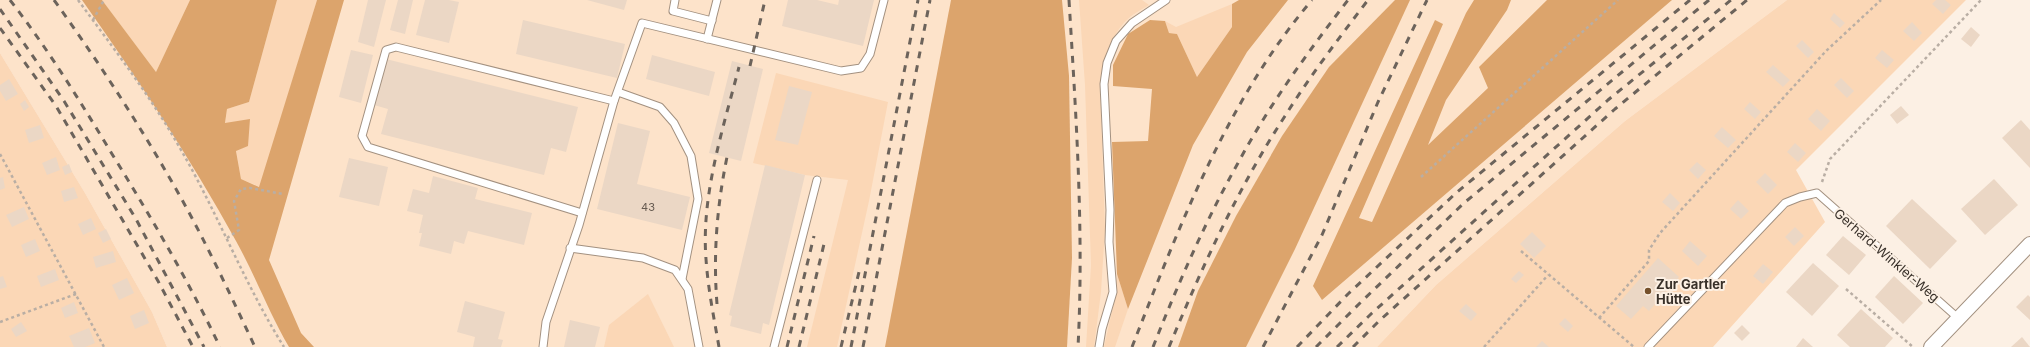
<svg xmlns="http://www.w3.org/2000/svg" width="2030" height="347" viewBox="0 0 2030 347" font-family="Inter,sans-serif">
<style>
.built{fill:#fde3ca}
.green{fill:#fbd7b6}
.forest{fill:#dca46c}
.building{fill:#ebd7c5}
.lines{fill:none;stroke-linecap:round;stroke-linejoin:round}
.lane-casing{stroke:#a39180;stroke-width:9}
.street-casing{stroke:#a39180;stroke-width:16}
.path{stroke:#b9aea4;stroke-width:2.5;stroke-dasharray:3 3;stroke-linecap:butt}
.lane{stroke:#fff;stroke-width:7}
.street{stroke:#fff;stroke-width:14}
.rail{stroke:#6c635b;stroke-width:3;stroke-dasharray:7 7;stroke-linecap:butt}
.poi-dot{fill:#75502b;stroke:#fcf0e4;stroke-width:1.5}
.labels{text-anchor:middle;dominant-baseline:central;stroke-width:4;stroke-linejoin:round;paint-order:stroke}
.number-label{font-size:11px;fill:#655a50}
.street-label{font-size:13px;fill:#383029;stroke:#fcf0e4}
.poi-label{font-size:13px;font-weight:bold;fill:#383029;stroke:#fcf0e4;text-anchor:start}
</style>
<rect width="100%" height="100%" fill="#fcf0e4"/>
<polygon class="built" points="0,0 1787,0 1625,121 1436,285 1377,347 167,347 152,312 85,193 0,53"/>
<g class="green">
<polygon points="102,0 190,0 156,72"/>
<polygon points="277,0 317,0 260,187 241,179 236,150 225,124 227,109 249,102"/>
<path d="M1079 0H1142L1149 5C1143 9 1134 13 1128 19 1110 35 1104 61 1100 84L1105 229 1101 292 1094 347H1086L1091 265 1085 85Z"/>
<polygon points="1787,0 1966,0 1796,170 1825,222 1713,347 1377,347 1436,285 1625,121"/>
<polygon points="1232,4 1232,27 1197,77 1177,34 1169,33 1165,21 1176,27"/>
<polygon points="0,53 85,193 152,312 167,347 0,347"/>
<polygon points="776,73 888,102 869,201 837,347 807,347 848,180 805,175 753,163"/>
<polygon points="1117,274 1128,309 1115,347 1104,347 1115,298"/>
<polygon points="648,294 674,347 604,347 609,325"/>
</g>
<g class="forest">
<path d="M82 0H102L156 72 190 0H277L249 102 227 109 225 123 250 119 248 146 236 151 241 179 259 187 317 0H344L269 260 301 333 314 347H289C269 313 255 275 236 241 190 157 137 78 82 0Z"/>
<polygon points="951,0 1062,0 1069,76 1072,258 1067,347 885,347"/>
<polygon points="1239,0 1288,0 1247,52 1193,145 1128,309 1117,274 1112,142 1148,141 1152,89 1113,86 1113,65 1128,34 1150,20 1165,21 1169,33 1177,34 1197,77 1232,27 1232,4"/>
<polygon points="1395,0 1410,0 1295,249 1246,347 1178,347 1198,291 1236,216 1282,136 1329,67"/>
<polygon points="1474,0 1511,0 1507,10 1446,100 1428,145 1488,88 1479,67 1547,0 1672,0 1322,300 1313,286 1435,20 1443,24 1359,218 1372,222 1466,13"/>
</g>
<g class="building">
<polygon points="368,0 386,0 374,47 358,42"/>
<polygon points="398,0 413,0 405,34 390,30"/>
<polygon points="425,0 449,0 459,2 449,43 416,35"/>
<polygon points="587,0 627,0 624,10"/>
<polygon points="788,0 817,0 838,5 839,0 874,0 863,46 782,26"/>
<polygon points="1936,0 1945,0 1951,5 1943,14 1932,4"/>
<polygon points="1834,13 1845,23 1840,28 1830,19"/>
<polygon points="523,20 625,44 617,78 516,54"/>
<polygon points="1912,22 1922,33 1914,41 1903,31"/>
<polygon points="1971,27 1980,35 1971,47 1961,39"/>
<polygon points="1802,40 1814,52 1808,58 1796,46"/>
<polygon points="351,50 373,55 361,103 339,97"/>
<polygon points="1882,50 1894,60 1887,68 1875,58"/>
<polygon points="652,55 715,72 709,96 646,79"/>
<polygon points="386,59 578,107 566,152 551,148 544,175 381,134 388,109 374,105"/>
<polygon points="732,61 763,69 741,161 709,153"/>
<polygon points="1773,65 1790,80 1783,87 1766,72"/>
<polygon points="1841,78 1854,91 1847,98 1834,85"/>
<polygon points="9,79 18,94 6,101 0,91 0,85"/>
<polygon points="789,86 812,92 798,145 775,140"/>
<polygon points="25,100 29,107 24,111 20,104"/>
<polygon points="1750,102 1761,112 1755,119 1744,109"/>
<polygon points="1901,106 1909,115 1897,124 1890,115"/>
<polygon points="1817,109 1830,121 1821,131 1808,119"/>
<polygon points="2021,120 2030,130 2030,168 2002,138"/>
<polygon points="618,123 650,131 637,184 690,197 682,230 597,209"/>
<polygon points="40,125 44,138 29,143 25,130"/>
<polygon points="1722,127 1736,140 1728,148 1714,136"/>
<polygon points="1795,143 1806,153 1798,162 1787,152"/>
<polygon points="56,157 60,170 47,175 42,163"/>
<polygon points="349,158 388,167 379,206 339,197"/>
<polygon points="1697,162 1706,170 1698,179 1689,170"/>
<polygon points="69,164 72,172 65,175 62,167"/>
<polygon points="765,165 805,175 769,325 763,323 761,334 730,326 732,316 729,315"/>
<polygon points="1765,173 1777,185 1768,194 1756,182"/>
<polygon points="433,176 478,188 475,199 532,213 524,245 468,231 464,244 454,241 451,254 419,246 422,233 419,233 423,215 407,211 413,189 429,193"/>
<polygon points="3,177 5,188 0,190 0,178"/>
<polygon points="1994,179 2018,205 1985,235 1961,209"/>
<polygon points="74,187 78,198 64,202 61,191"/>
<polygon points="1670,193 1680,203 1673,211 1662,202"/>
<polygon points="1912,199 1957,241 1930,269 1886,226"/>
<polygon points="1738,200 1749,211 1741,219 1730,209"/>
<polygon points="24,207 29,219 12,227 6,215"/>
<polygon points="91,218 96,229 83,235 78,224"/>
<polygon points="1795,227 1804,236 1794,246 1785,237"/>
<polygon points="106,229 111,239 103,243 98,233"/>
<polygon points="1532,232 1546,246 1534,258 1520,244"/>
<polygon points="1843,236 1866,255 1849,275 1826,255"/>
<polygon points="35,239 40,251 26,257 21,245"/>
<polygon points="1690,241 1707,256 1698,266 1682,251"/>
<polygon points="113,251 116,262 96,268 93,257"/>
<polygon points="1658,258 1679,277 1649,311 1643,306 1631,319 1616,306"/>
<polygon points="1813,263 1839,286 1812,316 1786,292"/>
<polygon points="1763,264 1773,272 1763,284 1753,276"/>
<polygon points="55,269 59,280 41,287 37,276"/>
<polygon points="1519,271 1524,275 1516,283 1511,279"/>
<polygon points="3,276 7,287 0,289 0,277"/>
<polygon points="1894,276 1923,303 1903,324 1875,297"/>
<polygon points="127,278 134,293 119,300 112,285"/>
<polygon points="2028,295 2030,297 2030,320 2016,307"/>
<polygon points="465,301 505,312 498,339 503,340 501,347 473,347 475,337 457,332"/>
<polygon points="74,302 78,313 65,318 61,308"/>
<polygon points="1466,304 1477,314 1471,321 1459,311"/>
<polygon points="1861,309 1893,338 1885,347 1850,347 1837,335"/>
<polygon points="144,310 149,323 135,329 130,316"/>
<polygon points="1565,318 1573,326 1568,332 1559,324"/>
<polygon points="570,320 600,327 595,347 564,347"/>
<polygon points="21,322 27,331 16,337 11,329"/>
<polygon points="1742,325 1750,333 1742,341 1734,333"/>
<polygon points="89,328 95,343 85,347 74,347 69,336"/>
<polygon points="2022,337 2030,347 2011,347"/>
<polygon points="1803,338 1813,347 1796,347"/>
<polygon points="1542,341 1549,347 1536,347"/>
</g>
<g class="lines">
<defs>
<g id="lane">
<polyline points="675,0 673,11 712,21"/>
<polyline points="707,39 717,0"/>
<polyline points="618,92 660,107 674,123 691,156 698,199 682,279"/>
<polyline points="582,213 368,147 362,136 386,50 396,47 614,101"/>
<polyline points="570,248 643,258 675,270 688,289 699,347"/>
<polyline points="543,347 546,322 579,225 614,101 642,23 841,71 861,68 870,54 884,0"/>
<polyline points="774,347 817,180"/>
<polyline points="1099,347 1102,329 1113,292 1109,242 1110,210 1104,84 1107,63 1116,41 1132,23 1166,0"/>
<polyline points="1648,347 1785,203 1800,197 1817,193 1958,318"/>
</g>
<polyline id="street" points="1931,347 2030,244"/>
</defs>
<use href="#lane" class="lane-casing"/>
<use href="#street" class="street-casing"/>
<g class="path">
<path d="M78 0C114 49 152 98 181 150 218 214 245 285 284 347"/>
<polyline points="93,20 104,0"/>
<polyline points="0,154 104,347"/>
<polyline points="1421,177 1618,0"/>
<polyline points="1822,182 1830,159 1981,0"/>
<polyline points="227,238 239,230 234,201 241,189 250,188 283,194"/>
<polyline points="1521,251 1634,347"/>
<polyline points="1846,289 1913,347"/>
<polyline points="1599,318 1649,261 1649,250 1660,233 1826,51 1881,0"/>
<polyline points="0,322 76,294"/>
<polyline points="1484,347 1548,275"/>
</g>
<use href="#lane" class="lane"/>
<use href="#street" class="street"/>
<g class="rail">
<path d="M10 0C48 49 80 101 112 154 151 217 188 280 220 347"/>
<path d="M54 0C98 61 139 124 176 189 205 240 230 294 255 347"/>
<path d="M1069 0C1076 115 1084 231 1078 347"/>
<polyline points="0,9 64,101 136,219 204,347"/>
<polyline points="0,28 56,106 158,281 193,347"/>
<polyline points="750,66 765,0"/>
<path d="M717 304C713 254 717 206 727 157"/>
<path d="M719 347C714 318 708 289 706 259 701 195 723 129 739 67"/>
<polyline points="787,347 814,236"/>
<polyline points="799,347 825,240"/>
<polyline points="841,347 859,272"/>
<polyline points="851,347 918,0"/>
<polyline points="863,347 930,0"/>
<path d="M1132 347C1179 227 1227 100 1312 0"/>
<path d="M1153 347C1178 284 1205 222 1238 163 1269 105 1308 52 1348 0"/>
<path d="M1169 347C1202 267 1238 188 1285 116 1310 76 1339 38 1368 0"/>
<polyline points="1263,347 1322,235 1378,102 1427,0"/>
<polyline points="1297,347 1348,294 1456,193 1690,0"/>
<polyline points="1316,347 1360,303 1464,203 1709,0"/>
<polyline points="1337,347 1371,314 1608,100 1731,0"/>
<polyline points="1353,347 1379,321 1615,109 1747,0"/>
</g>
</g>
<circle class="poi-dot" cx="1648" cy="291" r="4"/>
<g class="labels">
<g class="number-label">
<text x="648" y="207">43</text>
</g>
<g class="street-label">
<text transform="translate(1887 255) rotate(41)">Gerhard-Winkler-Weg</text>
</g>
<g class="poi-label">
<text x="1656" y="284">Zur Gartler<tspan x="1656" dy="15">Hütte</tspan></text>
</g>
</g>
</svg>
